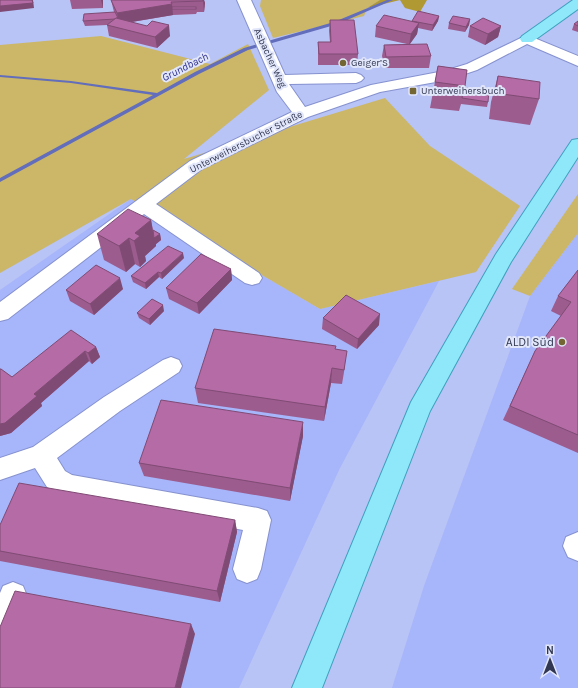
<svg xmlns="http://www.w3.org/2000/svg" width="578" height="688" viewBox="0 0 578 688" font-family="Karla,sans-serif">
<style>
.built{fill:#a7b5fa}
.green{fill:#cbb767}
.forest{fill:#b09833}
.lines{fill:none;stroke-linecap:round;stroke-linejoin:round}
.stream{fill:#626dbb;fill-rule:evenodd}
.minor-casing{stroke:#8692cf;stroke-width:2}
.major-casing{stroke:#3ea0bd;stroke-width:2}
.minor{fill:#fff;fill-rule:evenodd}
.major{fill:#8fe8fa;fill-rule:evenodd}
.wall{fill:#9c5c8e}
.shaded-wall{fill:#7f4b74}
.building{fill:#b56ba5;stroke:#7f4b74}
.poi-dot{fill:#736633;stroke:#e1e6fa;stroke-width:1.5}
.labels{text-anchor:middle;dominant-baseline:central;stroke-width:4;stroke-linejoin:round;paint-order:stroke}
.far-street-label{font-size:10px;fill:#323751;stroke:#e1e6fa}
.far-poi-label{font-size:10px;fill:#323751;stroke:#e1e6fa;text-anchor:start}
.far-water-label{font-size:11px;font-style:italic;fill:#303290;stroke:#e1e6fa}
.poi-label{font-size:12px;fill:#323751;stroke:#e1e6fa;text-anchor:end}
</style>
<rect width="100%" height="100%" fill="#b8c3f6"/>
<g class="built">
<polygon points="131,199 320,309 439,281 339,470 239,688 0,688 0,290"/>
<polygon points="578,233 578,688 392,688 424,586 530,296"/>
</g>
<g class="green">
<polygon points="261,0 380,0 367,8 364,16 273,38 260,6"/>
<polygon points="101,36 210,64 248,44 269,90 184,159 385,98 430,146 520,206 476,272 320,309 131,199 0,273 0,45"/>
<polygon points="578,194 578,233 530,296 512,289"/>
</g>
<polygon class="forest" points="380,0 427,0 420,12 405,8 400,0 367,8"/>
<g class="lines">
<polygon class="stream" points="387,0 393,0 338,24 248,50 199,74 0,182 0,178 153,95 71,83 0,77 0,75 71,81 157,93 195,72 244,48 334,22"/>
<defs>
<g id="minor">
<polygon points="237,0 251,0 285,75 356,73 361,75 364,78 361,81 356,83 289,84 305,107 371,85 444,71 467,64 527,35 578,56 578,66 527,44 477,70 447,80 380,92 308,117 202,169 156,204 259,273 262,278 259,283 252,285 245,283 144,214 8,319 0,321 0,302 190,161 292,112 277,92"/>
<polygon points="171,357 179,360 182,366 179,372 120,411 57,458 65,471 72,475 258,508 267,511 271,520 261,569 257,579 247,583 237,579 233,569 243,530 67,498 47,487 35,468 0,480 0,458 33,447 104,397 163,360"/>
<polygon points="578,532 578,561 568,557 563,546 566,537"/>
<polygon points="13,582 23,586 27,596 10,638 0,643 0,593 3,586"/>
</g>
<g id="major">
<polygon points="573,0 578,0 578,9 532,42 522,42 520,39 522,36"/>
<polygon points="578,139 578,157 511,262 430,411 322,688 292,688 411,402 496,254 572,140"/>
</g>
</defs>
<use href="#minor" class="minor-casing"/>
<use href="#major" class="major-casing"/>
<use href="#minor" class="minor"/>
<use href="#major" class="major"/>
</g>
<g class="wall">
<polygon points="70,0 103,0 103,8 72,9"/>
<polygon points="111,0 204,0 205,3 204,12 197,12 196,14 173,15 132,22 170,36 157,48 109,36 107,25 85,26 83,21 114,12"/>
<polygon points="439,16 438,21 432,31 418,28 417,34 410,44 431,56 429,68 385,68 382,56 384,45 407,44 375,37 376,26 412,21"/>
<polygon points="470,19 469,25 465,32 448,29 449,23"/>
<polygon points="330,20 358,54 357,65 318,65 318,42 330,42 329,31"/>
<polygon points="578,21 578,32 572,30 574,24"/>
<polygon points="470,26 501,26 498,37 485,45 468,37"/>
<polygon points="438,66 467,70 464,88 488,102 487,107 461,104 459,111 430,108"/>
<polygon points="498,76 539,99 530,125 489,119 491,102"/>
<polygon points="151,220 153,230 160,234 161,240 156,244 156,246 145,256 146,261 140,267 135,264 126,272 104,260 97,234"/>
<polygon points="184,258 162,279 159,277 146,289 133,282 131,276"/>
<polygon points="231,269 232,280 199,314 169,299 166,288"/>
<polygon points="578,270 578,453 503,420 535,351 561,316 551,311 558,296"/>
<polygon points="123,289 94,315 70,301 66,290"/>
<polygon points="164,311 150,325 139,318 137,313"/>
<polygon points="323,318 379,325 357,349 322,329"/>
<polygon points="96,347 100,357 92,364 89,361 41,403 42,406 11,433 0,436 0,369 12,377"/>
<polygon points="335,349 345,366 342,384 331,383 324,421 198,403 195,388"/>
<polygon points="303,436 290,501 144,476 139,463"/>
<polygon points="235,520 237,532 220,602 0,561 0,525"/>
</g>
<g class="shaded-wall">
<polygon points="32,0 33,0 34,8 0,12 0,6"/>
<polygon points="101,0 103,0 103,8"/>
<polygon points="203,0 204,0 205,3 204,12"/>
<polygon points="172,4 173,15 119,24 117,13"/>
<polygon points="439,16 438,21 432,31 433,25"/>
<polygon points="470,19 469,25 465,32 466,27"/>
<polygon points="419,23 417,34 409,45 411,34"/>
<polygon points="169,25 170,36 157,48 155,37"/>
<polygon points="501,26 498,37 485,45 488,34"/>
<polygon points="151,220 154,238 160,234 161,240 156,244 156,246 145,256 146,261 140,267 134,241 135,233"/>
<polygon points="129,238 135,264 126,272 119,246"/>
<polygon points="183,253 184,258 162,279 161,273"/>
<polygon points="231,269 232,280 199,314 197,303"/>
<polygon points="158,272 159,277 146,289 145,283"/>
<polygon points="120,278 123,289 94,315 90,304"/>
<polygon points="163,305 164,311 150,325 149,319"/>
<polygon points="380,314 379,325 357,349 358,339"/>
<polygon points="96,347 100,357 92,364 88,353"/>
<polygon points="85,351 89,361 41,403 42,406 11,433 0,436 0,424 34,394"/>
<polygon points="332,368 331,383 324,421 325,407"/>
<polygon points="303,422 303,436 290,501 290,488"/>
<polygon points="235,520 237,532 220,602 217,591"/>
<polygon points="191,624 195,634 181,688 175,688"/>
</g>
<g class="building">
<polygon points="0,0 32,0 33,3 0,6"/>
<polygon points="111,0 203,0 203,1 171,2 172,4 117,13"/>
<rect x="172" y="7" width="24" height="2"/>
<polygon points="418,11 439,16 433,25 412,21"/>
<polygon points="115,12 118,18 116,18 115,19 83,21 84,14"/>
<polygon points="384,15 419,23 411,34 376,26"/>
<polygon points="453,16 470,19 466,27 449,23"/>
<polygon points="116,18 147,26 152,21 169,25 155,37 107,25"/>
<polygon points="483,18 501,26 488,34 470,26"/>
<polygon points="330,20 354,20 358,54 319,54 318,42 331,42"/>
<polygon points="578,21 578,26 574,24"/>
<polygon points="427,44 431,56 386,57 384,45"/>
<polygon points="438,66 467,70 465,86 435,82"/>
<polygon points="498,76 540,82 539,99 495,93"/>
<polygon points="464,88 489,91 488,102 462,98"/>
<polygon points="128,209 151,220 135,233 140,236 134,241 129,238 119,246 97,234"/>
<polygon points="153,230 160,234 154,238"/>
<polygon points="168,246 183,253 161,273 158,272 145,283 131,276"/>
<polygon points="201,254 231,269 197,303 166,288"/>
<polygon points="96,265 120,278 90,304 66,290"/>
<polygon points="578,270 578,435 510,406 535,351 571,302 558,296"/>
<polygon points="346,295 380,314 358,339 323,318"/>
<polygon points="152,299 163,305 149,319 137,313"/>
<polygon points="214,329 336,346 335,349 347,351 344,370 332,368 325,407 195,388"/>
<polygon points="71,330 96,347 88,353 85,351 34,394 37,396 5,423 0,424 0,369 1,369 12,377"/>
<polygon points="161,400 303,422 290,488 139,463"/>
<polygon points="19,483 235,520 217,591 0,551 0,525"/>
<polygon points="15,591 191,624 175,688 0,688 0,627"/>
</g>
<g class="poi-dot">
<circle cx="343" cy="63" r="4"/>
<rect x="409" y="87" width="8" height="8" rx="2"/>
<circle cx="562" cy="342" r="4"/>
</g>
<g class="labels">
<g class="far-street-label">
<text transform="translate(270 58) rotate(65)">Asbacher Weg</text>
<text transform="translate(246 142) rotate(-27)">Unterweihersbucher Straße</text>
</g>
<g class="far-poi-label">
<text x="351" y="63">Geiger’S</text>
<text x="421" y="91">Unterweihersbuch</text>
</g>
<g class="far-water-label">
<text transform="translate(185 67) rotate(-27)">Grundbach</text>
</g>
<g class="poi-label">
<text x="554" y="342">ALDI Süd</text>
</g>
</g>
<g transform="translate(550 660)" stroke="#e1e6fa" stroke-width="3" paint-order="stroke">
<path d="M0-3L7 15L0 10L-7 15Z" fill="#323751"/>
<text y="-6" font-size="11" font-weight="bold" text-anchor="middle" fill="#323751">N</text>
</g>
</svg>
